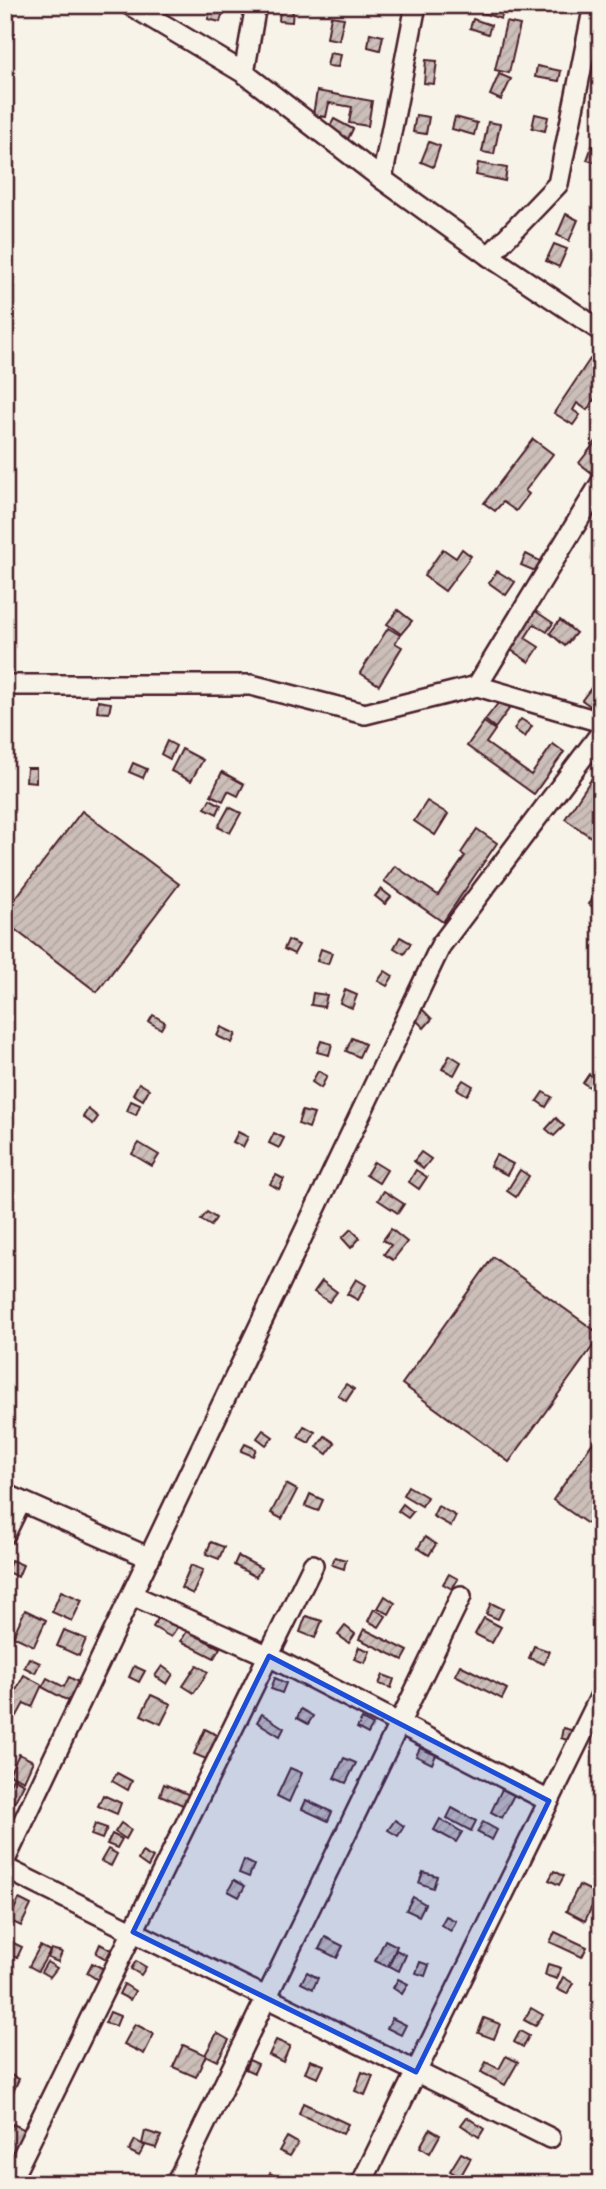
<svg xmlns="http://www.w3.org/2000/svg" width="606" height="2189" viewBox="0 0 606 2189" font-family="Delius,sans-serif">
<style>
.building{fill:url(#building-hatch);stroke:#4a1f2b;stroke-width:2}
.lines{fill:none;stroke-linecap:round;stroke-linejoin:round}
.minor-casing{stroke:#4a1f2b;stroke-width:24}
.minor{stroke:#f7f3e8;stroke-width:19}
.marked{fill:#1d4ed8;fill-opacity:0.2;stroke:#1d4ed8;stroke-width:5;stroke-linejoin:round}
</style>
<defs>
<pattern id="building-hatch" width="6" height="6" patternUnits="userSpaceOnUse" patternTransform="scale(1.75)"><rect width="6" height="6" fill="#ccbfb9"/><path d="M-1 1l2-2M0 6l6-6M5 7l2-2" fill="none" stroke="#b1a49f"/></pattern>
</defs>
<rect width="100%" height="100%" fill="#f7f3e8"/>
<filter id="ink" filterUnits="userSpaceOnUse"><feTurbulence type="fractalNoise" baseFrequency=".0143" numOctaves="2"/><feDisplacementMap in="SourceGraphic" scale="14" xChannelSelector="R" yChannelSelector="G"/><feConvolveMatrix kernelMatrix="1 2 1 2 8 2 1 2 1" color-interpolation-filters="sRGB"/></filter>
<g filter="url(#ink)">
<g class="building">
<polygon points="211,5 225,5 220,22 208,19"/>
<polygon points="482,5 505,5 501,19 480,12"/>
<polygon points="280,8 293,9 292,22 279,21"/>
<polygon points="331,16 344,18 339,40 327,38"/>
<polygon points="473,19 491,25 488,34 470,28"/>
<polygon points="506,22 520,25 509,73 495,70"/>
<polygon points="370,33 383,36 380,50 368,47"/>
<polygon points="330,53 341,55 338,67 327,66"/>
<polygon points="426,60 437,61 434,84 424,83"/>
<polygon points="537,66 561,71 559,81 535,77"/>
<polygon points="499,74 511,79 501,100 490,95"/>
<polygon points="317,91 372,101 368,126 349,123 352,107 329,103 326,117 313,115"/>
<polygon points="535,114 548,117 545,131 532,128"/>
<polygon points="416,115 429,117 426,134 413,132"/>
<polygon points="455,117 477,123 474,135 452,129"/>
<polygon points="334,119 353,129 348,139 329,128"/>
<polygon points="488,122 500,124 494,154 482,152"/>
<polygon points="429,142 440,146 433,167 421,162"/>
<polygon points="592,146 601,149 599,163 587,160"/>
<polygon points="478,163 507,168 505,181 476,175"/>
<polygon points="566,214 578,220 569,241 557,235"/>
<polygon points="554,244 567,249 559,267 546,261"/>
<polygon points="590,359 601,366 601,389 587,410 577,403 573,410 580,415 573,425 554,413"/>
<polygon points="601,435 601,480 579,463"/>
<polygon points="533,439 553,454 525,491 529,494 516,511 503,502 495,511 484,503"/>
<polygon points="443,549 456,558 462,549 471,556 445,591 424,576"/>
<polygon points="526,554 540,561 535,571 521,565"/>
<polygon points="497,571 515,582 506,595 489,583"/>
<polygon points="522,602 553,623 547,632 534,624 525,638 539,647 529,662 496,640"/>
<polygon points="398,610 412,621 401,634 387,624"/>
<polygon points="560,620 576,633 565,646 550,633"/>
<polygon points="388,628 400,635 395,643 402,647 379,685 360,673"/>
<polygon points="601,675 601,698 593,708 582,700"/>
<polygon points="98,701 111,703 109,713 97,712"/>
<polygon points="499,702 509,709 495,728 485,720"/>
<polygon points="521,719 532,726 525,737 514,729"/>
<polygon points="484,722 495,730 486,743 531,775 553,744 564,752 534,794 467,746"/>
<polygon points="167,741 176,746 170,759 161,754"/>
<polygon points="182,749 203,760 191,781 171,771"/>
<polygon points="133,763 147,769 143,778 129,772"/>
<polygon points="27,768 36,768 36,782 26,781"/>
<polygon points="222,772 244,784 238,796 228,791 223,801 211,795"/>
<polygon points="596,772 601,775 601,844 565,819"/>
<polygon points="210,799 221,805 217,814 205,808"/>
<polygon points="427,801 448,814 435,835 414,821"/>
<polygon points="229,807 241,813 230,833 218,827"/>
<polygon points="82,811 179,884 97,992 5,922 5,912"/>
<polygon points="477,829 497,843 443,922 384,881 395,866 438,895 465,856 461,853"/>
<polygon points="381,889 391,897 385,904 375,896"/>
<polygon points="595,896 601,901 599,912 589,904"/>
<polygon points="400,937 411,943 404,954 394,948"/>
<polygon points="288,940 299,945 294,954 284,949"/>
<polygon points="321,949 332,953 328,964 317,961"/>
<polygon points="385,971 393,976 387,986 378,981"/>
<polygon points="345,990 357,995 352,1008 340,1003"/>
<polygon points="313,993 327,995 324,1007 311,1005"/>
<polygon points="421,1008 432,1019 424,1028 413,1017"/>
<polygon points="153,1015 165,1022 161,1029 149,1022"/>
<polygon points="221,1027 236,1034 232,1043 217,1036"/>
<polygon points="352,1038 365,1044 359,1057 346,1051"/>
<polygon points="321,1041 332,1044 329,1055 317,1052"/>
<polygon points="450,1055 461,1062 454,1075 442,1069"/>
<polygon points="318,1071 327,1076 321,1088 312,1082"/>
<polygon points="589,1074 599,1080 593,1089 583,1083"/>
<polygon points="463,1080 473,1086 467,1095 457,1089"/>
<polygon points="139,1083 149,1089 143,1100 133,1094"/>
<polygon points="543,1092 552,1097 546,1107 537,1101"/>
<polygon points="131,1101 140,1105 136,1115 127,1111"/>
<polygon points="88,1109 98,1117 93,1124 83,1117"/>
<polygon points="302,1111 314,1114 309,1128 298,1124"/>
<polygon points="556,1118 564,1126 554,1136 546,1129"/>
<polygon points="238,1132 248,1137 243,1147 233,1142"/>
<polygon points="274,1133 284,1138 279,1148 269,1143"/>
<polygon points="139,1143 159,1155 152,1166 132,1154"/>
<polygon points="421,1152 431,1159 423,1169 414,1161"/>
<polygon points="496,1155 513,1164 507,1175 490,1166"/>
<polygon points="374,1162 387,1170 379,1183 366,1175"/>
<polygon points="416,1170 427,1177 419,1189 409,1182"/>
<polygon points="520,1170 529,1176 516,1197 507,1191"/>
<polygon points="276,1175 284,1179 279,1189 270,1184"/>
<polygon points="384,1191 404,1204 398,1213 378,1200"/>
<polygon points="207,1212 216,1218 211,1226 201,1220"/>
<polygon points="351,1229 360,1238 351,1248 342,1238"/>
<polygon points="391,1229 407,1242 393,1260 384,1254 391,1245 383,1240"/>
<polygon points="493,1257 601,1335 509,1462 402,1384"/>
<polygon points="356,1279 366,1285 358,1300 347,1294"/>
<polygon points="322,1281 337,1292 329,1302 314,1292"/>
<polygon points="346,1384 354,1389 346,1401 338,1395"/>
<polygon points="304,1426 315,1432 309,1443 298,1437"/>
<polygon points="263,1430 273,1437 266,1445 257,1438"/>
<polygon points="598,1435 601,1437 601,1533 553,1500"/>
<polygon points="325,1436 335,1443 327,1454 317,1447"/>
<polygon points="245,1444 256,1449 253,1456 241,1451"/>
<polygon points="286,1484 297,1490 282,1519 271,1513"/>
<polygon points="408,1486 427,1497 422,1506 403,1495"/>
<polygon points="310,1494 323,1500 318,1511 305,1506"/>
<polygon points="403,1504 413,1512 408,1518 398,1511"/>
<polygon points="438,1506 456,1516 451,1526 433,1516"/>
<polygon points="425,1537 436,1544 429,1555 418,1548"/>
<polygon points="211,1542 224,1547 219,1559 206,1554"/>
<polygon points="238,1556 261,1568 256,1577 234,1565"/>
<polygon points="335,1557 346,1560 344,1569 332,1565"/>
<polygon points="11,1560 23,1565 18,1577 7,1572"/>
<polygon points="191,1565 203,1570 193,1594 181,1588"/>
<polygon points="449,1574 458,1579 452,1589 443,1584"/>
<polygon points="61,1591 82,1600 72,1621 52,1612"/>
<polygon points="385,1596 395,1603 389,1614 378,1608"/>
<polygon points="491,1603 503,1609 498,1619 486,1614"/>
<polygon points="374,1609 386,1616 379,1627 368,1621"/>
<polygon points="25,1610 46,1620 34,1646 13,1636"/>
<polygon points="306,1616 322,1621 315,1638 300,1632"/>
<polygon points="159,1617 177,1627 171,1637 153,1627"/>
<polygon points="484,1618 501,1627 492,1643 475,1634"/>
<polygon points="345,1626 355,1634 349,1643 338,1635"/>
<polygon points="364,1629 408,1651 403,1660 359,1639"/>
<polygon points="64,1630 86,1639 79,1656 57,1646"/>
<polygon points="187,1631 220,1648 214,1658 181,1641"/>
<polygon points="534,1646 549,1651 544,1664 529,1658"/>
<polygon points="359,1647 370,1651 365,1663 354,1659"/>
<polygon points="29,1658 40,1663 35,1673 24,1667"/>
<polygon points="197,1665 208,1672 194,1693 183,1686"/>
<polygon points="460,1665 507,1689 502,1699 455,1675"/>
<polygon points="134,1666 145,1671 139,1682 129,1677"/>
<polygon points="162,1666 173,1674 167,1684 155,1676"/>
<polygon points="24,1675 42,1685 32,1707 24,1703 17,1716 6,1710"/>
<polygon points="383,1675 394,1679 391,1688 379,1684"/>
<polygon points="69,1677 80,1683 70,1702 42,1687 47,1678 64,1687"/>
<polygon points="275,1678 286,1683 282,1693 271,1689"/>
<polygon points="151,1695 171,1704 161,1724 141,1715"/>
<polygon points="301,1709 313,1716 308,1724 297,1718"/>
<polygon points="262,1714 284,1728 280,1736 257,1722"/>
<polygon points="362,1719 373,1725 368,1734 357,1728"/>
<polygon points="563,1728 575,1731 573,1742 561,1738"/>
<polygon points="205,1729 217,1735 206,1759 194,1754"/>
<polygon points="420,1748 436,1755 432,1764 416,1756"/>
<polygon points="19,1754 33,1761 24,1781 9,1774"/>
<polygon points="344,1758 356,1763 346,1783 334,1778"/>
<polygon points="290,1768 302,1773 289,1802 277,1796"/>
<polygon points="117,1773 132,1781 128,1790 112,1781"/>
<polygon points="13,1778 24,1784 14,1803 5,1798 5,1792"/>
<polygon points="164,1784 190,1795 185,1806 160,1795"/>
<polygon points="502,1789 514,1795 502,1818 491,1812"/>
<polygon points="103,1795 121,1803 117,1814 98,1806"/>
<polygon points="306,1800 332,1812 328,1821 302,1809"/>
<polygon points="452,1808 476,1821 471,1831 447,1818"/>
<polygon points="440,1819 462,1832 456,1842 434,1830"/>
<polygon points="395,1820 404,1826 398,1836 388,1830"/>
<polygon points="483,1822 497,1830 492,1840 477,1832"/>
<polygon points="121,1823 131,1830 126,1839 115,1832"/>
<polygon points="95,1824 107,1828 102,1839 91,1835"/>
<polygon points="112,1834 122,1839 117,1848 107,1844"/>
<polygon points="108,1849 117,1854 111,1866 101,1861"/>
<polygon points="142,1852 153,1858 148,1867 138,1860"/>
<polygon points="244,1860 254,1865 249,1877 239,1873"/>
<polygon points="554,1871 564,1876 559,1885 549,1880"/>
<polygon points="423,1872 437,1876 433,1888 419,1883"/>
<polygon points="234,1880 245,1886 239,1897 228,1891"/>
<polygon points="579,1885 598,1894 585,1921 566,1911"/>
<polygon points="413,1897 425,1904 419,1916 406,1910"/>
<polygon points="19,1899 31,1905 21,1926 9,1920"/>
<polygon points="446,1916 456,1921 451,1931 441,1925"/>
<polygon points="555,1932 587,1947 582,1957 550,1942"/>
<polygon points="325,1937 343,1946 337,1958 319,1949"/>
<polygon points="5,1939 22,1947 17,1958 5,1952"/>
<polygon points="385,1940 397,1946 388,1967 375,1961"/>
<polygon points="100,1944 111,1950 106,1959 96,1953"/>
<polygon points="40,1946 50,1951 38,1971 29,1966"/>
<polygon points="51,1949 62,1952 58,1962 48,1958"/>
<polygon points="396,1950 406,1955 399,1971 389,1966"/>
<polygon points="136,1961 146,1967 141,1975 131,1969"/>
<polygon points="47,1962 57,1968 50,1977 41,1972"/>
<polygon points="420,1962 429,1965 425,1976 416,1973"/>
<polygon points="92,1963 104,1969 98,1980 87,1973"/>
<polygon points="548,1964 561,1968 557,1979 545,1975"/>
<polygon points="307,1972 318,1978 313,1989 301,1983"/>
<polygon points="563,1977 573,1983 567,1994 557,1989"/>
<polygon points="398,1979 408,1984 402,1994 393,1988"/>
<polygon points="124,1984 135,1991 130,2000 119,1994"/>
<polygon points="531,2008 543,2015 535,2026 524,2020"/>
<polygon points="110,2012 120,2016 116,2026 105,2023"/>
<polygon points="392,2018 406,2025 401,2035 387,2028"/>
<polygon points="484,2018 500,2024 494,2039 478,2033"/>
<polygon points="135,2024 154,2034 144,2054 124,2044"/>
<polygon points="520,2031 529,2036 523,2047 514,2042"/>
<polygon points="217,2033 229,2040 217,2061 205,2055"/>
<polygon points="276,2040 290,2046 283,2062 269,2055"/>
<polygon points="183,2045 206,2055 196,2077 173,2067"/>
<polygon points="506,2056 518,2062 505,2085 481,2072 486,2062 499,2069"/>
<polygon points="249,2060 258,2064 254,2073 245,2069"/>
<polygon points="310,2060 324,2065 318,2078 305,2073"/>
<polygon points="5,2072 19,2079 14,2090 5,2085"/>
<polygon points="362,2072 373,2076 365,2095 355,2091"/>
<polygon points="303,2103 348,2124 343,2134 299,2114"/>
<polygon points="467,2117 484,2129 479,2137 461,2125"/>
<polygon points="13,2124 25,2130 13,2152 5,2148 5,2137"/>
<polygon points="430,2129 440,2135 430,2153 420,2147"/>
<polygon points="145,2131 161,2136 156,2148 142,2144"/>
<polygon points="287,2137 298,2143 290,2156 279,2151"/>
<polygon points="135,2140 145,2146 139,2156 129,2151"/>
<polygon points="461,2153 471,2158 460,2177 450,2171"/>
<polygon points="270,2173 282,2180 280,2184 265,2181"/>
</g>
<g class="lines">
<defs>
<g id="minor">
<polyline points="130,5 244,73 382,179 489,256 601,331"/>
<polyline points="244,73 256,5"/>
<polyline points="382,179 416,5"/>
<polyline points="489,256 558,184 594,5"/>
<polyline points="5,685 251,685 365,714 477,686 601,722"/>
<polyline points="477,686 601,483"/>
<polyline points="5,1494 150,1558"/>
<polyline points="5,1534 21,1501"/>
<polyline points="132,1595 269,1656 549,1801"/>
<polyline points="5,1860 441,945 601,733"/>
<polyline points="5,1868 550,2138"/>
<polyline points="9,2184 313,1565"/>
<polyline points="176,2184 461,1596"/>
<polyline points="361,2184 601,1695"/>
</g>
</defs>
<use href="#minor" class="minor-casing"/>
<use href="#minor" class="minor"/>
</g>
</g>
<path class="marked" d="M269 1656 549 1801 416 2072 133 1932Z"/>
<rect width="606" height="2189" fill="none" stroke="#f7f3e8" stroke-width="28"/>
<rect x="14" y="14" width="578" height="2161" fill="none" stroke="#4a1f2b" stroke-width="2.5" filter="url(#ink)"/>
</svg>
